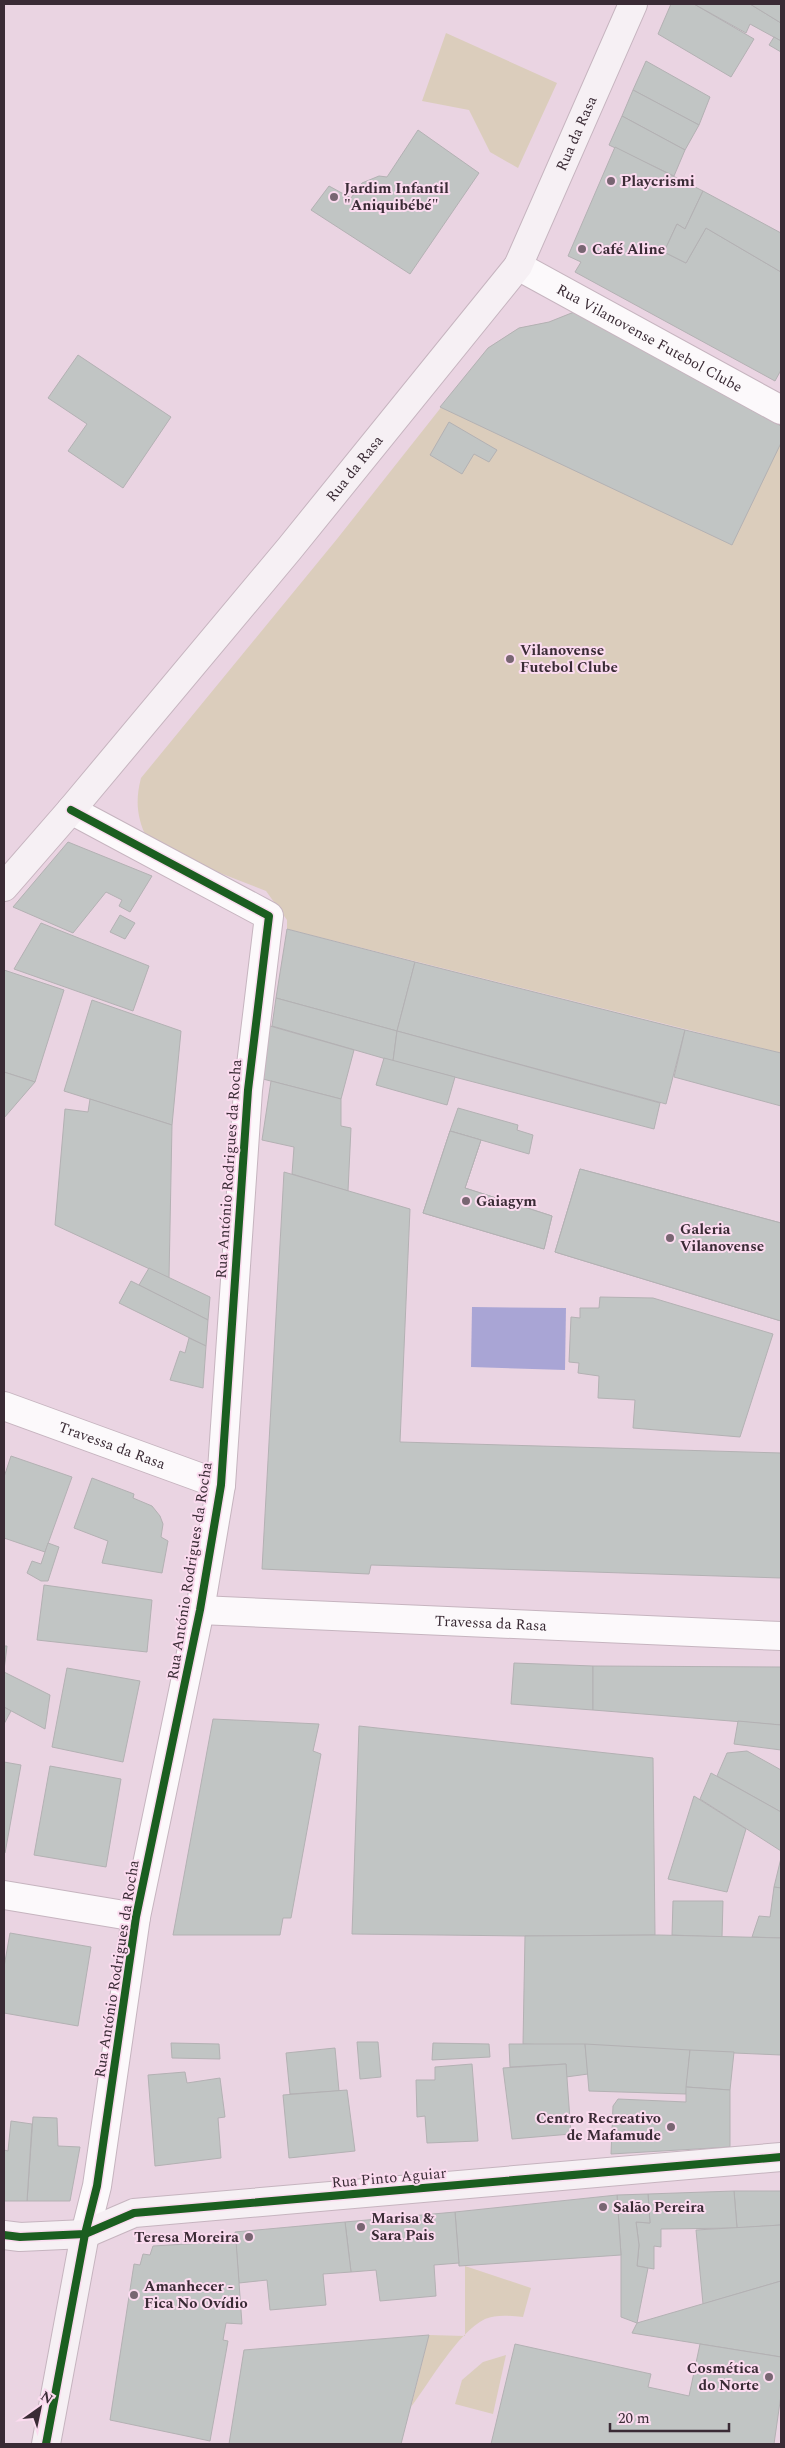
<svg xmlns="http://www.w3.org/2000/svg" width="785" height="2448" viewBox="0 0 785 2448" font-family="Spectral,serif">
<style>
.green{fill:#dbcdbc}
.water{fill:#a9a5d5}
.building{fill:#c1c5c4;stroke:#b3b1b3}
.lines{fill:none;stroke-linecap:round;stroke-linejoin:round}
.street-casing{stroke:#c6b4bf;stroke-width:30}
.secondary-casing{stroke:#c6b4bf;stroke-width:30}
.street{stroke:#fcf9fb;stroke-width:28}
.secondary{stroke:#f6f0f4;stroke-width:28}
.cycleway-casing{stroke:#fbdbef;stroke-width:11}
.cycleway{stroke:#1b5e20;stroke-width:8}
.poi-dot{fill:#786672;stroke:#fbdbef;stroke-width:2}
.labels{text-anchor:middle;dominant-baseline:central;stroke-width:4;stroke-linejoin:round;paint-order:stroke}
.street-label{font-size:15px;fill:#3a2b35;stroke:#fbdbef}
.poi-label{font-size:15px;font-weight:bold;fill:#3a2b35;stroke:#fbdbef;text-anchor:start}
</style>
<rect width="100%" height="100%" fill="#ead4e2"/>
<g class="green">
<polygon points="446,33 557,83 518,168 490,152 469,110 422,101"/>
<path d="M574 312 781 426V1053L287 929V920L266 891 207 868 147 839C137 818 135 801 141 778L337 539 488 348 519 328 549 322Z"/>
<path d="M465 2266 531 2288 523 2317C511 2316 497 2314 485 2319 457 2333 430 2382 411 2407L429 2335 465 2336Z"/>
<polygon points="506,2355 493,2414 455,2404 462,2380 483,2362"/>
</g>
<polygon class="water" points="472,1307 566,1308 565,1370 471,1367"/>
<g class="building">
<polygon points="671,4 694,4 754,39 731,77 658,34"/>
<polygon points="694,4 750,4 781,23 781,41 750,24 746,33"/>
<polygon points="750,4 781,4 781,23"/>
<polygon points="774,37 781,41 781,52 769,45"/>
<polygon points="646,61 710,97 699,125 633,90"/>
<polygon points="633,90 699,125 685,150 622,116"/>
<polygon points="622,116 685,150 674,176 609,145"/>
<polygon points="418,130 479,173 410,274 311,210 329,186 351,198 362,183 379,176 387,177"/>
<polygon points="615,147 703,191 685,229 677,224 664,252 686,263 706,228 781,272 781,370 775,381 575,272 581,262 568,256"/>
<polygon points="703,191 781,233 781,272 706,228 686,263 664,252 677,224 685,229"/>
<polygon points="574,312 781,426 781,443 732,545 440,407 488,348 519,328 549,322"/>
<polygon points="78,355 171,417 123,488 68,451 87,424 48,398"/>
<polygon points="449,422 497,450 489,462 474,454 462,474 430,455"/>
<polygon points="68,842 152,876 130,912 119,906 122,900 106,892 73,933 13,907"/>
<polygon points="120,915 135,923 125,939 110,932"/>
<polygon points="41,923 149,966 133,1011 14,969"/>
<polygon points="287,929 415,962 397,1031 276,998"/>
<polygon points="415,962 685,1030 666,1104 397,1031"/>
<polygon points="4,970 64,990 35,1082 4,1072"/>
<polygon points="276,998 397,1031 393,1061 272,1026"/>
<polygon points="92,1000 181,1031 172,1125 64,1091"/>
<polygon points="263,1024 354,1050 341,1099 259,1078"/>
<polygon points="685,1030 781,1053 781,1106 674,1077"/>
<polygon points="397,1031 660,1103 654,1129 393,1061"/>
<polygon points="384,1058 455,1077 447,1105 376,1085"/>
<polygon points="4,1072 35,1082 4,1118"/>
<polygon points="271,1081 341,1099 341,1126 351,1128 348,1191 292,1174 294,1147 262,1140"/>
<polygon points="90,1099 172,1125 169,1278 55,1225 65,1109 88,1112"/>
<polygon points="458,1108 518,1125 517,1130 533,1135 529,1154 450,1131"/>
<polygon points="450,1131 481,1140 465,1188 552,1216 544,1249 423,1213"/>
<polygon points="450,1131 481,1140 465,1188 552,1216 544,1249 423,1213"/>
<polygon points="580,1169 781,1223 781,1321 555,1252"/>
<polygon points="580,1169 781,1223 781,1321 555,1252"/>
<polygon points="284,1172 410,1209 400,1442 781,1453 781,1578 371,1565 369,1574 262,1569"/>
<polygon points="149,1268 210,1297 208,1320 139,1285"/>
<polygon points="131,1281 208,1320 206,1346 119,1303"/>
<polygon points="600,1297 653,1298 773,1334 740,1437 633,1428 635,1400 598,1398 599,1376 578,1373 579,1363 569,1362 571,1317 580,1318 580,1308 599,1308"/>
<polygon points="189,1338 206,1346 203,1388 170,1380 180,1351 185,1353"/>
<polygon points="11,1456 72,1477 45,1552 4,1538 4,1477"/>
<polygon points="92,1478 134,1494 133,1498 152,1506 160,1516 163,1524 161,1537 168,1541 162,1573 102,1563 108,1541 74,1528"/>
<polygon points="48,1543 59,1547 48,1581 41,1581 27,1573 32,1561 41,1564"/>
<polygon points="44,1585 152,1600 147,1652 37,1640"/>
<polygon points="4,1646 7,1646 4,1670"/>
<polygon points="514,1663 593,1666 593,1710 511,1704"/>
<polygon points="593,1666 781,1667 781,1725 593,1710"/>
<polygon points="67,1668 140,1681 123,1762 52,1747"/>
<polygon points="4,1672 50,1695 45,1729 4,1707"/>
<polygon points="4,1707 11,1711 4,1724"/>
<polygon points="213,1719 319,1724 313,1751 321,1754 291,1918 283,1918 280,1935 173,1935"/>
<polygon points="738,1721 781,1725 781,1750 734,1744"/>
<polygon points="359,1726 653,1758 655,1935 525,1936 352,1934"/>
<polygon points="747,1751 781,1770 781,1812 717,1776 727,1753"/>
<polygon points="4,1762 21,1765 5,1853 4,1853"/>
<polygon points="50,1766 121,1779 106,1867 34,1855"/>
<polygon points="711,1773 781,1812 781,1851 700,1799"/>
<polygon points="694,1796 746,1829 727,1892 668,1879"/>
<polygon points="781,1858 781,1888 774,1887"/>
<polygon points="774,1887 781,1888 781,1938 752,1937 759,1916 770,1917"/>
<polygon points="673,1901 723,1901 722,1937 672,1935"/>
<polygon points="10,1933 91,1947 78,2026 4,2013 4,1967"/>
<polygon points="659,1935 781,1938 781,2055 523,2044 525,1936"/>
<polygon points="357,2042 378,2042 381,2077 360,2079"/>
<polygon points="171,2043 219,2044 220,2059 172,2058"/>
<polygon points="433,2043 489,2044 490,2057 432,2060"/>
<polygon points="509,2044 585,2044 588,2074 566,2077 566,2064 510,2067"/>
<polygon points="585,2044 690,2050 686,2094 589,2091"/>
<polygon points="335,2048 339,2091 290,2094 286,2053"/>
<polygon points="690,2050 734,2052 730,2090 686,2087"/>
<polygon points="472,2064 478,2141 427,2143 425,2116 417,2117 416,2080 435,2080 435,2067"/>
<polygon points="566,2064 571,2134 512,2139 503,2068"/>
<polygon points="185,2072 187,2083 220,2078 225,2117 218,2118 221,2158 155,2166 148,2075"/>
<polygon points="686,2087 730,2090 730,2147 611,2154 613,2106 618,2099 686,2102"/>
<polygon points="347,2090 355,2151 289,2158 283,2095"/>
<polygon points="33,2117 57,2118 58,2146 80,2147 70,2201 27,2201"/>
<polygon points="11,2121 32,2124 27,2201 4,2201 4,2150 8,2151"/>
<polygon points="734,2191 781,2191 781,2225 737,2228"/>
<polygon points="734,2191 737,2228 661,2229 661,2247 654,2246 654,2269 637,2266 639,2245 636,2222 650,2223 648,2194"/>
<polygon points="648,2194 650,2223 636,2222 639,2245 637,2266 648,2268 637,2323 621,2317 621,2255 617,2195"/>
<polygon points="617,2195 621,2255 459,2266 455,2212"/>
<polygon points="455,2212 459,2263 434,2265 436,2296 380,2301 376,2270 351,2272 345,2222"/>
<polygon points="345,2222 351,2272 323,2274 326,2305 270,2310 267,2280 239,2283 235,2232"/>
<polygon points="781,2225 781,2281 703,2304 696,2230"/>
<polygon points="236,2241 242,2324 226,2323 223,2340 228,2341 210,2441 110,2420 134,2264 140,2265 143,2254 150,2255 153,2246"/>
<polygon points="781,2281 781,2357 632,2333 637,2323"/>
<polygon points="429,2335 401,2444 229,2444 244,2350"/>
<polygon points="515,2344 651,2374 648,2387 689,2396 700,2344 781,2357 781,2395 774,2444 491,2444"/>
</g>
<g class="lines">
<defs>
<g id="street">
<path id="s1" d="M518 266 781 410"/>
<polyline points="71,810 269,916 248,1090 221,1485 200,1610 136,1917 97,2186 85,2234"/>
<path id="s2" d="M4 1406 221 1485"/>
<path id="s3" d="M200 1610 781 1636"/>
<polyline points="4,1895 136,1917"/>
</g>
<g id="secondary">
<path id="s4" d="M4 887 71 810 290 548 518 266 633 4"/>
<polyline points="4,2235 20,2237 85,2234 134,2213 781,2157"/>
<polyline points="46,2444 85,2234"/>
</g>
</defs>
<use href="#street" class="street-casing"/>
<use href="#secondary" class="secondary-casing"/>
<use href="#street" class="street"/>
<use href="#secondary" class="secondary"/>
<defs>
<g id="cycleway">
<polyline points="4,2235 20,2237 85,2234 134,2213 781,2157"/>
<polyline points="46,2444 85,2234 97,2186 136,1917 200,1610 221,1485 248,1090 269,916 71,810"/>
</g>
</defs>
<use href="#cycleway" class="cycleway-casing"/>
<use href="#cycleway" class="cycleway"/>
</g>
<g class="poi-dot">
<circle cx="611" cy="181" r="5"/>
<circle cx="334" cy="197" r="5"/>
<circle cx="582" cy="249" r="5"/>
<circle cx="510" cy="659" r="5"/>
<circle cx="466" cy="1201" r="5"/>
<circle cx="670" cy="1238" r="5"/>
<circle cx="671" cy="2127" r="5"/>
<circle cx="603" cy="2207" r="5"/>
<circle cx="361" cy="2227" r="5"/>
<circle cx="249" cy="2237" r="5"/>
<circle cx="134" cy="2295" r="5"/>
<circle cx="769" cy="2377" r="5"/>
</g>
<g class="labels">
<g class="street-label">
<text stroke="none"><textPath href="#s4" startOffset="951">Rua da Rasa</textPath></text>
<text stroke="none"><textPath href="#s1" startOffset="150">Rua Vilanovense Futebol Clube</textPath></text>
<text stroke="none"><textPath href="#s4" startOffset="546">Rua da Rasa</textPath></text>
<text transform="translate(229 1169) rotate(-86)">Rua António Rodrigues da Rocha</text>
<text stroke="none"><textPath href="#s2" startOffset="115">Travessa da Rasa</textPath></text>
<text transform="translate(190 1571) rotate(-81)">Rua António Rodrigues da Rocha</text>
<text stroke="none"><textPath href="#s3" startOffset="291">Travessa da Rasa</textPath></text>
<text transform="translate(117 1969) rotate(-81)">Rua António Rodrigues da Rocha</text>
<text transform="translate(389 2178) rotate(-5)">Rua Pinto Aguiar</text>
</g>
<g class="poi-label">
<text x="621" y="181">Playcrismi</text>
<text x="344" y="188">Jardim Infantil<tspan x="344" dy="17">"Aniquibébé"</tspan></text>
<text x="592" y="249">Café Aline</text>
<text x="520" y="650">Vilanovense<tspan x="520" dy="17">Futebol Clube</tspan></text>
<text x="476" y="1201">Gaiagym</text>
<text x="680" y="1229">Galeria<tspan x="680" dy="17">Vilanovense</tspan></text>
<text x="661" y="2118" text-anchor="end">Centro Recreativo<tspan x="661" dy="17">de Mafamude</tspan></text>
<text x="613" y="2207">Salão Pereira</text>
<text x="371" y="2218">Marisa &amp;<tspan x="371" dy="17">Sara Pais</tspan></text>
<text x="239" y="2237" text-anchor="end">Teresa Moreira</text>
<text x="144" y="2286">Amanhecer -<tspan x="144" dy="17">Fica No Ovídio</tspan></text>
<text x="759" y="2368" text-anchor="end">Cosmética<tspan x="759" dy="17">do Norte</tspan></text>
</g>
</g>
<rect width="785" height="2448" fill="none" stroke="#3a2b35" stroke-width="10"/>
<g transform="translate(40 2408) rotate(33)" stroke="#fbdbef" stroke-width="4" paint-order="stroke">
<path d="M0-4L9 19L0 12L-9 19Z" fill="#3a2b35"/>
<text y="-8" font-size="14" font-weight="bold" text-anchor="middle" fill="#3a2b35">N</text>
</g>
<path d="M610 2423v8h119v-8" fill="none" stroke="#3a2b35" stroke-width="2.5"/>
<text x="618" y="2423" font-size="15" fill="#3a2b35" stroke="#fbdbef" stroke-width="4" paint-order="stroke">20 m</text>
</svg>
